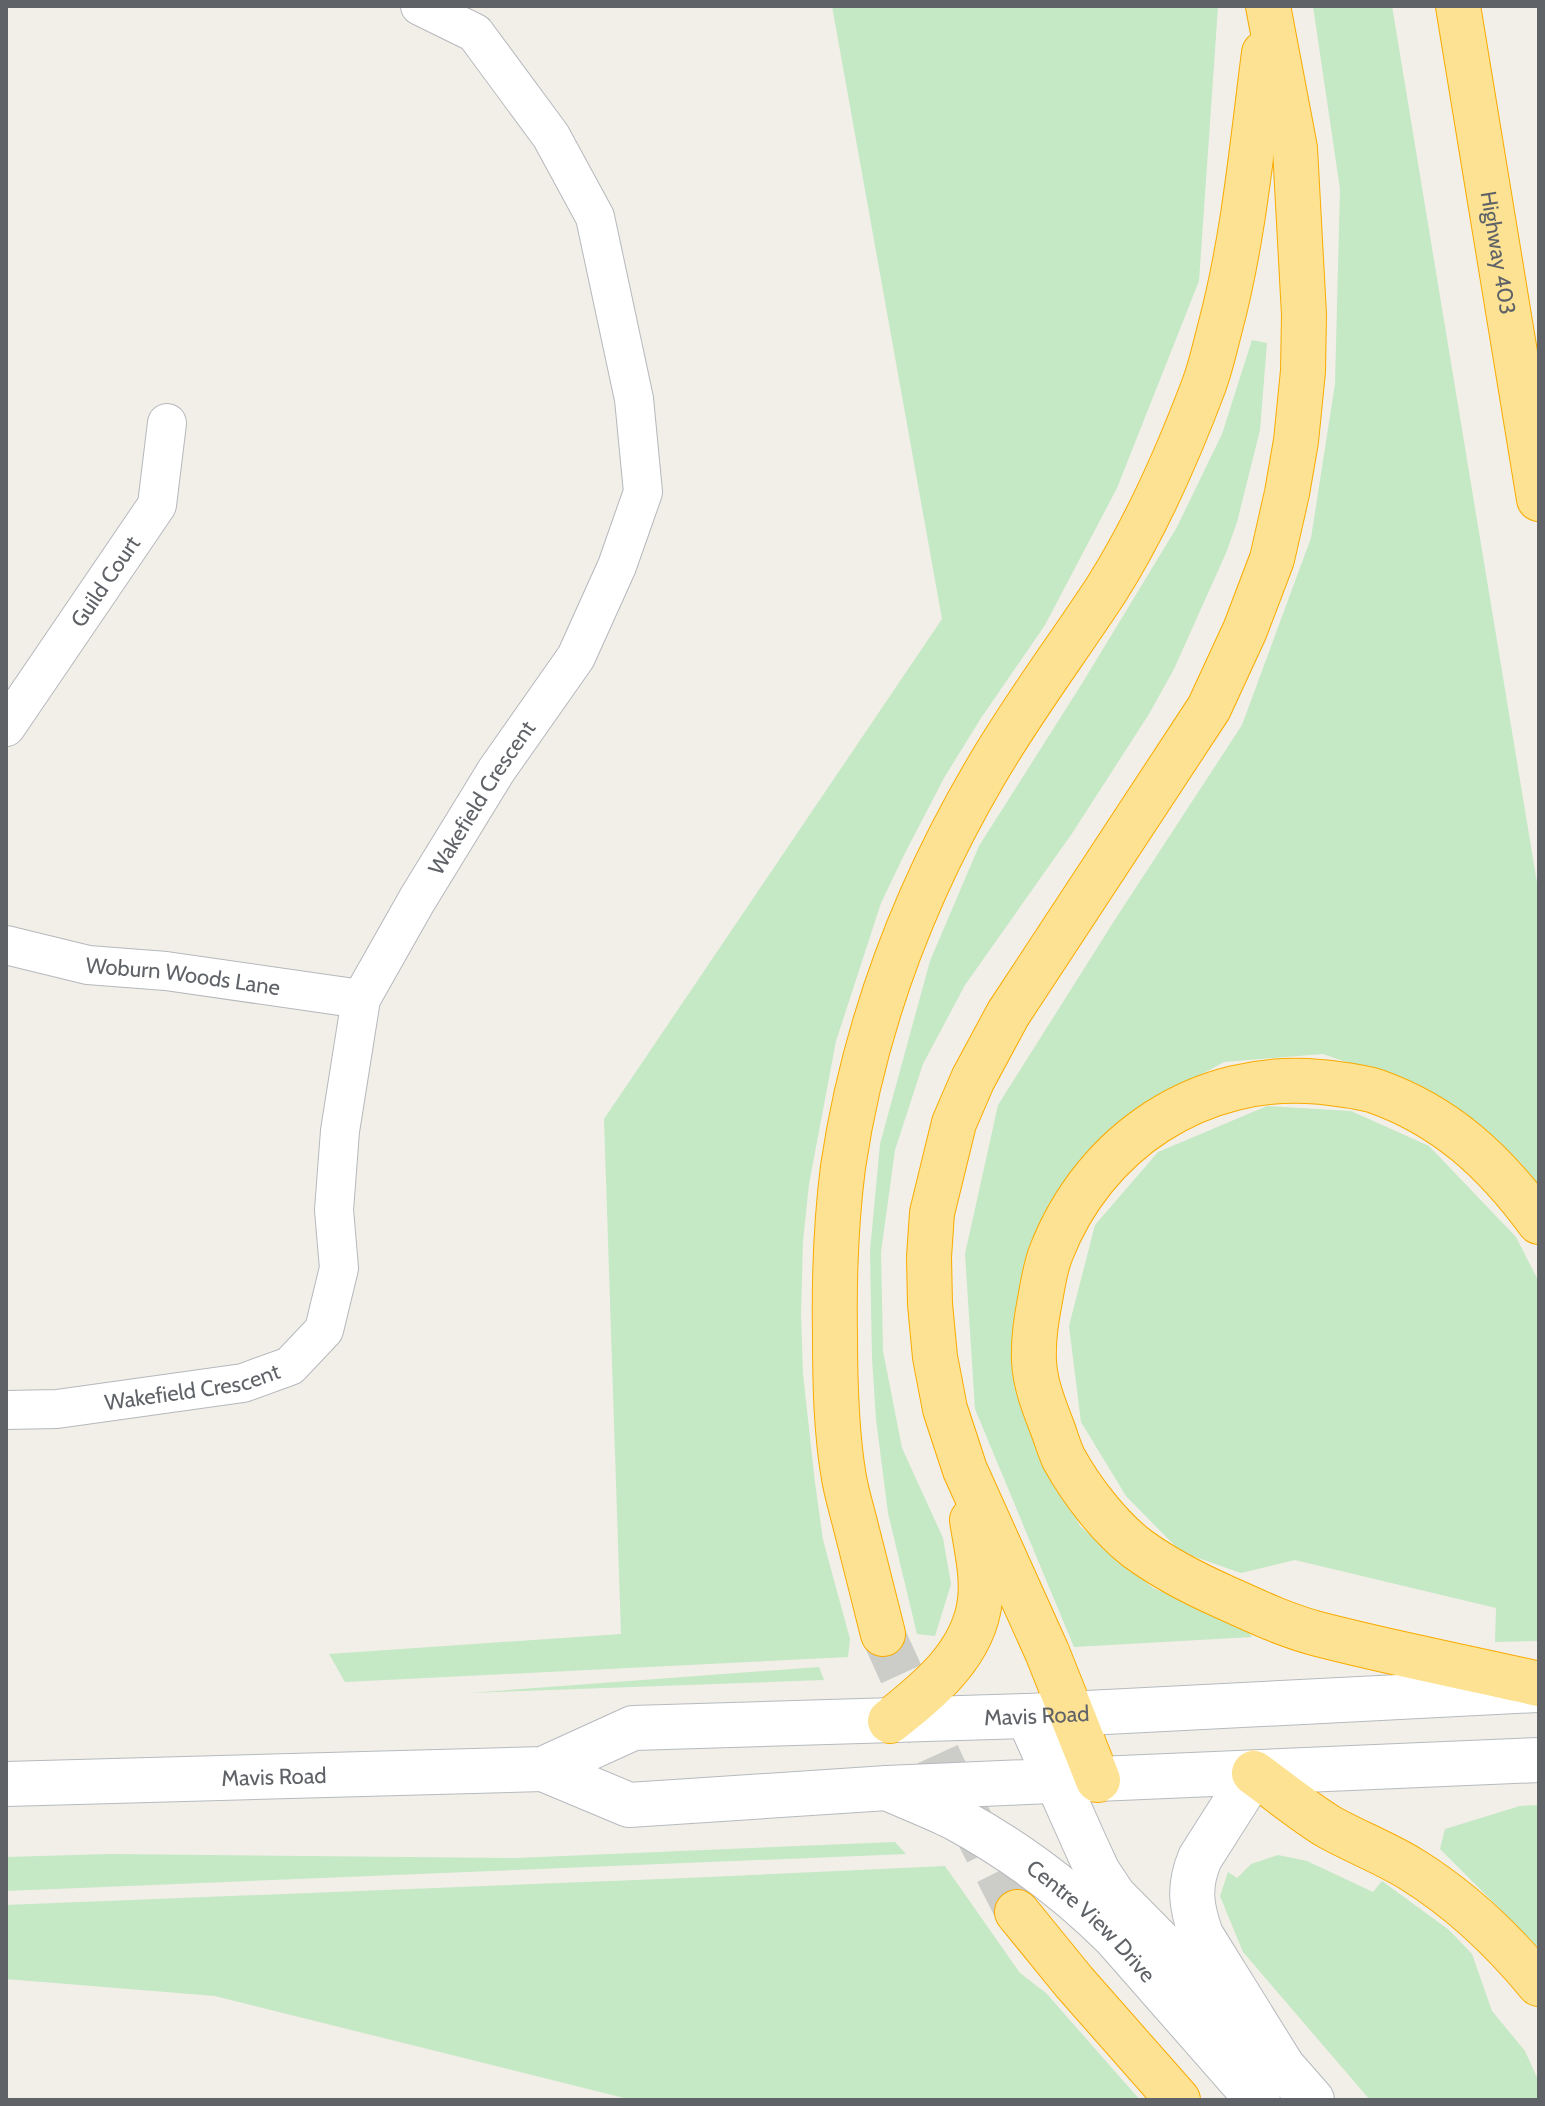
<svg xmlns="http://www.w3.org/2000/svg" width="1545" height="2106" viewBox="0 0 1545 2106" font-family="Cabin,sans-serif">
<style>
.green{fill:#c5e8c5}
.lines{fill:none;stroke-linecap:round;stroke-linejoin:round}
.motorway-tunnel{stroke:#ccccc8;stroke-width:44;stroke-dasharray:44 22;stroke-linecap:butt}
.minor-casing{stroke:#b5b8bc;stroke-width:40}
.tertiary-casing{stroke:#b5b8bc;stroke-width:46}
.secondary-casing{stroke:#b6babf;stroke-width:46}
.motorway-casing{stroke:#f9ab00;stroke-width:46}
.minor{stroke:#fff;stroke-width:38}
.tertiary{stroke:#fff;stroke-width:44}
.secondary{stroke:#fff;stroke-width:44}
.motorway{stroke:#fde293;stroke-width:44}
.labels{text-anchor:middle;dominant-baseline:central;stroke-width:6;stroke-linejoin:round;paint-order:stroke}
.street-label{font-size:22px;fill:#5f6368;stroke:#fff}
</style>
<rect width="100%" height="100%" fill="#f1efe8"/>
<g class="green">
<polygon points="832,6 1218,7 1199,281 1117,488 1045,625 981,718 944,778 905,853 881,903 836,1041 809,1184 803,1241 801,1314 803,1374 815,1483 823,1540 850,1639 848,1657 345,1682 329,1654 621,1634 604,1119 942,619"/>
<polygon points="1313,6 1392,6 1539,895 1539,1188 1521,1163 1429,1091 1323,1054 1224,1062 1129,1114 1043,1214 1016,1338 1032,1437 1080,1526 1153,1588 1246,1628 1252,1637 1074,1647 975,1409 965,1254 998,1105 1116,918 1242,725 1311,538 1335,384 1340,189"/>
<polygon points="1252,340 1267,343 1260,430 1237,522 1226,553 1174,669 1149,714 1073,832 965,985 923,1064 895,1150 881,1252 883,1351 902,1448 943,1538 951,1584 935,1636 917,1634 888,1513 876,1419 872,1358 870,1251 880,1144 930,961 979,846 1083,682 1177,527 1222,434"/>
<polygon points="1267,1106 1351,1111 1429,1146 1516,1237 1539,1282 1539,1641 1495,1642 1496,1608 1295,1560 1241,1573 1181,1552 1126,1496 1081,1422 1069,1326 1095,1225 1158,1152"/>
<polygon points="819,1667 824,1680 468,1693"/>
<polygon points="1539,1805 1539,1948 1440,1849 1445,1829 1520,1806"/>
<polygon points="895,1842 906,1854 6,1891 6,1857 110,1854 516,1858"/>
<polygon points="1278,1855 1307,1861 1373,1892 1382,1881 1449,1930 1472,1954 1492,2011 1525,2051 1539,2082 1539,2100 1370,2100 1243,1952 1220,1896 1228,1872 1237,1878 1251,1864"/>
<polygon points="945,1866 1020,1973 1046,1993 1140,2100 632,2100 215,1996 6,1979 6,1905 687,1878"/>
</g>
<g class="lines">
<polyline class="motorway-tunnel" points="883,1634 944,1768 1017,1912"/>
<defs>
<g id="minor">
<path id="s1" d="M6 727 157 505 167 423"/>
<path id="s2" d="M6 945 88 965 166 971 361 999"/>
<path id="s3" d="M6 1410 57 1409 243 1383 290 1366 324 1330 339 1268 334 1210 340 1131 361 999 417 900 496 771 576 657 617 566 643 492 634 399 595 217 551 136 475 33 420 6"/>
</g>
<g id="tertiary">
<polyline points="1028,1716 1086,1846 1098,1872 1114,1896 1283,2067 1312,2100"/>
<path id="s4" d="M887 1788C909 1798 933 1807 955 1818 1014 1850 1068 1890 1115 1937L1258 2100"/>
</g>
<g id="secondary">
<polyline points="543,1769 629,1805 887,1788 1539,1760"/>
<path d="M1254 1773 1200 1858C1188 1887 1191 1906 1201 1935L1283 2067"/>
<path id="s5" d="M6 1784 543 1769 633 1728 1028 1716 1537 1690"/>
</g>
<g id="motorway">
<path id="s6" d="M1458 6 1539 499"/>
<path d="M1539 1222C1495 1162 1446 1116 1375 1091 1358 1086 1339 1084 1321 1082 1201 1070 1094 1142 1051 1253 1045 1268 1043 1284 1040 1300 1036 1320 1033 1340 1034 1361 1035 1384 1044 1406 1052 1427 1056 1437 1059 1449 1064 1459 1081 1490 1110 1528 1138 1549 1164 1568 1193 1583 1222 1596 1253 1610 1284 1625 1318 1634 1391 1653 1465 1667 1539 1684"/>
<path d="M883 1634C874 1598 865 1563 856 1527 852 1511 847 1495 844 1478 836 1432 835 1383 835 1335 834 1279 836 1222 843 1167 864 1025 913 896 985 773 1022 709 1066 651 1106 590 1146 527 1178 454 1204 385 1211 366 1215 347 1220 328 1244 238 1252 145 1264 53"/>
<path d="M890 1721C929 1690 974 1654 980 1600 983 1575 976 1546 972 1520"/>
<path d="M1254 1773C1279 1791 1303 1811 1329 1827 1356 1842 1385 1853 1411 1869 1461 1900 1502 1939 1539 1984"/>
<polyline points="1098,1780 1047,1652 965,1470 945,1409 935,1357 930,1304 929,1257 932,1213 954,1123 973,1079 1008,1014 1209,708 1245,630 1272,559 1287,493 1296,441 1303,371 1304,315 1295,148 1268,6"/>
<polyline points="1017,1912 1074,1982 1178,2100"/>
</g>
</defs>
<use href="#minor" class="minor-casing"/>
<use href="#tertiary" class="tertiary-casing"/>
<use href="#secondary" class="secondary-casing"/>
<use href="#motorway" class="motorway-casing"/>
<use href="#minor" class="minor"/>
<use href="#tertiary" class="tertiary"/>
<use href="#secondary" class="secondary"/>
<use href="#motorway" class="motorway"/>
</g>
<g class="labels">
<g class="street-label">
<text stroke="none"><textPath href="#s6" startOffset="250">Highway 403</textPath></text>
<text stroke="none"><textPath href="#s1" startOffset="176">Guild Court</textPath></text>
<text stroke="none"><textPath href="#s3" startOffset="908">Wakefield Crescent</textPath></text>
<text stroke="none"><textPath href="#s2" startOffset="180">Woburn Woods Lane</textPath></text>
<text stroke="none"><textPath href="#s3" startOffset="188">Wakefield Crescent</textPath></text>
<text stroke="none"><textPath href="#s5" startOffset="1040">Mavis Road</textPath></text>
<text stroke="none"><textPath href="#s5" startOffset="268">Mavis Road</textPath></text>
<text stroke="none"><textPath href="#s4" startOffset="246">Centre View Drive</textPath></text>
</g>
</g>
<rect width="1545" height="2106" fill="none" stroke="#5f6368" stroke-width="16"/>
</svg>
